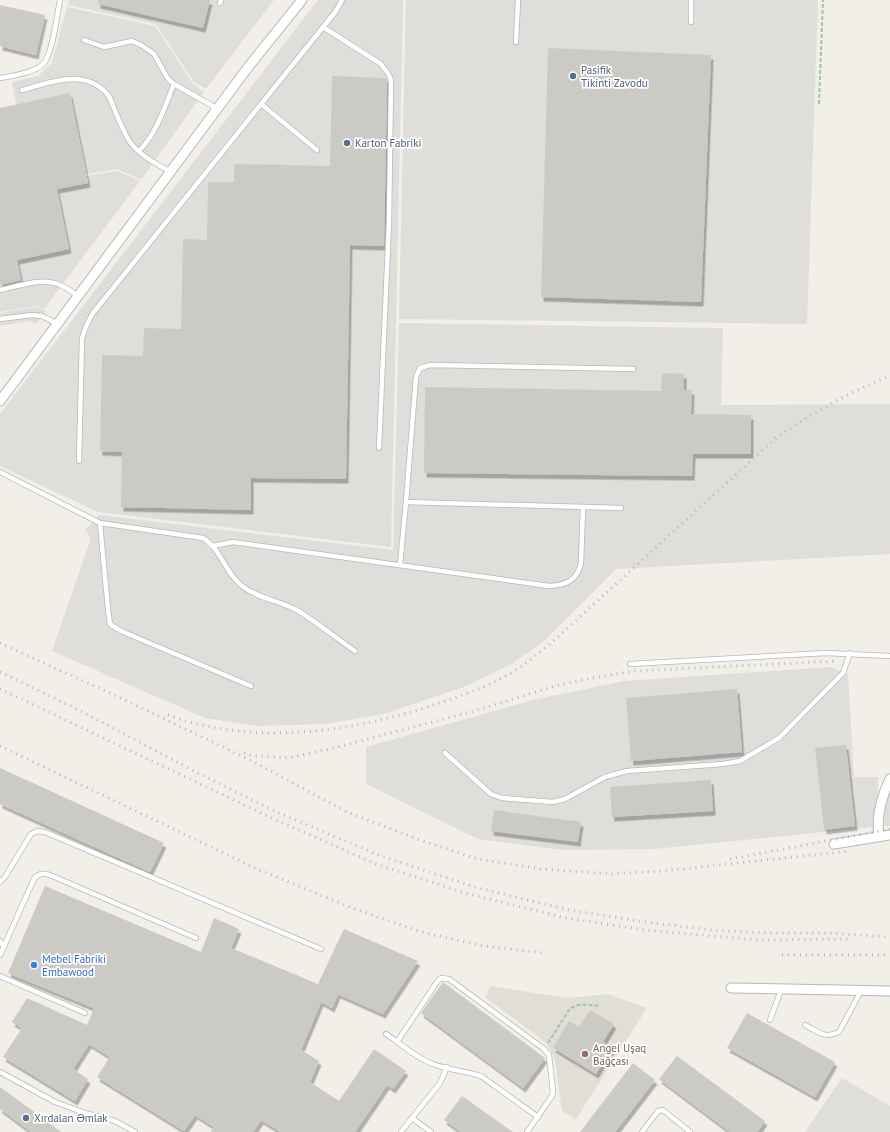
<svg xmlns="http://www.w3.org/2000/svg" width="890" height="1132" viewBox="0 0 890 1132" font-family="'PT Sans',sans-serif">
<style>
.industrial{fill:#e0deda}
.education{fill:#e1ded6}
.building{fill:#cccac5;filter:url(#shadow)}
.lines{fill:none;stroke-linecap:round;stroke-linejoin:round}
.service-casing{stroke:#b5b8bc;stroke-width:6}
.minor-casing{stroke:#b5b8bc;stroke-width:11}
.path{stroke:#9cc7a9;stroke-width:2;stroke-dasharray:4 2;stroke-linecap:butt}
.service{stroke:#fff;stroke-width:4.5}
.minor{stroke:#fff;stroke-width:9}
.rail{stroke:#b6b7b8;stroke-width:3;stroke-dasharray:1 5;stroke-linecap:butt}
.service-dot{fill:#5c6f8a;stroke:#fff;stroke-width:1.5}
.shop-dot{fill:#3f7fe0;stroke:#fff;stroke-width:1.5}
.education-dot{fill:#8d6e63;stroke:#fff;stroke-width:1.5}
.labels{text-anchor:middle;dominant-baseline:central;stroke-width:3.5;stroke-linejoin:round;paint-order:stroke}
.service-label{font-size:11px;fill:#4e5e75;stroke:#fff;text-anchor:start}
.shop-label{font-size:11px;fill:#366cbe;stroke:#fff;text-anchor:start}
.education-label{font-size:11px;fill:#785e54;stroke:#fff;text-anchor:start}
</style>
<defs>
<filter id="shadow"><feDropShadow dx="2.5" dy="4.5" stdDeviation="0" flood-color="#0004"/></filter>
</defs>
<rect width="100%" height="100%" fill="#f1efe8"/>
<g class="industrial">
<polygon points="69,0 274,0 206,89 194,82 156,24 68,5"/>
<polygon points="318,0 403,0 391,547 98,512 0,466 0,414"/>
<polygon points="406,0 818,0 807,324 399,319"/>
<polygon points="67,7 155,26 193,84 204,92 141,180 117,169 87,174 70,94 16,105 12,82 38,76 52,63"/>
<polygon points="117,171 140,181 44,309 35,306 0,312 0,200 88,183 87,176"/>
<polygon points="35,307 46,311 36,324 29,321 0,326 0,313"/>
<polygon points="399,323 723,328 721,405 890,404 890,554 616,569 544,641 510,665 461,688 384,714 325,724 258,726 205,718 52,651 91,538 85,530 99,515 393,550"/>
<polygon points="831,667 848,674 854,777 878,777 878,792 873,827 654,849 562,850 478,839 366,784 366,747 533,700 624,681"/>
<polygon points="890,790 890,826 884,826 887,793"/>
<polygon points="842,1078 890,1106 890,1132 805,1132"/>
</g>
<polygon class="education" points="491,986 567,998 608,994 647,1008 576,1119 562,1111 555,1060 550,1049 545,1042 485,997"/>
<g class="building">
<polygon points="98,0 210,0 203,28 98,4"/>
<polygon points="0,5 45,15 36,55 0,46"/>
<polygon points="548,48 711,55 701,302 541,297"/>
<polygon points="332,76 386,78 387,81 384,246 350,245 346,479 251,478 251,510 121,507 122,452 100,451 102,355 143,356 144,328 181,329 183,239 207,240 208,182 234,182 234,164 330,166"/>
<polygon points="70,93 88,183 57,189 69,249 17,260 21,280 0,285 0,108"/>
<polygon points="662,373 684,374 684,390 692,390 691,414 751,415 751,454 693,454 692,476 424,473 425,387 661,391"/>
<polygon points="737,689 742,752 631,761 626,698"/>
<polygon points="846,745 855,826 824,830 815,748"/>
<polygon points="0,768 164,843 150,872 0,804"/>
<polygon points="711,780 713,811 612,817 610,787"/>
<polygon points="494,810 581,822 578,842 491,831"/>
<polygon points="45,886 201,952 214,918 239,929 231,948 318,984 344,929 418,961 383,1014 338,994 332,1008 321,1002 301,1050 319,1061 310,1082 339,1101 374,1049 406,1071 393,1089 387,1085 355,1132 281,1132 261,1120 253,1132 211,1132 214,1127 195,1115 184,1131 97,1077 110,1057 89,1044 73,1069 88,1079 75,1101 3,1057 22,1028 12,1022 27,998 87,1025 94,1008 8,973"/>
<polygon points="443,982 545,1058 523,1088 421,1013"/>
<polygon points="590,1010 614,1024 603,1042 612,1048 596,1074 553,1048 569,1021 579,1027"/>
<polygon points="747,1013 835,1062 815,1097 727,1048"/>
<polygon points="677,1056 765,1121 757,1132 730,1132 659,1079"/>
<polygon points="633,1063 655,1080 615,1132 580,1132"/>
<polygon points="0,1087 48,1122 61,1132 31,1132 0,1109"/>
<polygon points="462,1096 513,1132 461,1132 444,1120"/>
</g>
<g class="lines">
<defs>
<g id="service">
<polyline points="220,3 221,0"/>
<polyline points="691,22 691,0"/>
<polyline points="323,27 381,64 389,75 391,80 389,222 379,448"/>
<polyline points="84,40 104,47 132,41 141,45 154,54 168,79 174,84 218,109"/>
<polyline points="516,42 518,0"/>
<path d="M0 78C11 76 36 73 44 63 53 52 57 15 60 0"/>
<path d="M22 90C51 82 86 67 109 96 115 110 122 130 130 142 140 156 157 164 171 172"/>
<polyline points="261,104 317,150"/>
<path d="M139 151C157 133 164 108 174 84"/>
<path d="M0 290C19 286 44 276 62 286 68 288 73 293 78 296"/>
<polyline points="0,319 32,315 42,316 58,324"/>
<polyline points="79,461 82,338 87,324 93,313 336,11 342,0"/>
<path d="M0 472 100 523 203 538C221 549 225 573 242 586 257 598 277 600 295 609 314 620 336 638 355 651"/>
<polyline points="621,508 406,502 416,377 420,368 430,365 633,369"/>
<polyline points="100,523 108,609 110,624 121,631 251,686"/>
<path d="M213 546 233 542 549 586C566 585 577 581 581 563L583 507"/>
<polyline points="400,565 406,502"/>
<polyline points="630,664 826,653 890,656"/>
<polyline points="445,753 491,794 502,798 553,802 565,799 605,777 627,771 723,764 740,761 779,738 843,673 850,653"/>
<polyline points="0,882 5,877 31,834 38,831 45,832 321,949"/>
<polyline points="0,941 4,947"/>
<path d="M0 955 34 879C39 873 43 873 50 875L196 938"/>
<polyline points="0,976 85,1013"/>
<polyline points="770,1020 781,990"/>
<path d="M805 1025C819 1032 824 1039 839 1032L861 991"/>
<path d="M386 1034C401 1044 416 1058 433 1064 448 1070 466 1071 481 1076L538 1117"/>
<polyline points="397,1042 437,982 441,978 449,979 544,1049 549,1055 553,1091 552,1096 527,1132"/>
<polyline points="0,1072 55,1102 85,1113 115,1121 135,1132"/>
<polyline points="412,1118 431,1132"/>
<polyline points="401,1132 440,1083 447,1067"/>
<polyline points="642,1132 658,1111 663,1110 690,1132"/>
</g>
<g id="minor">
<polyline points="0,401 249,66 302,0"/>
<path d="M879 836C876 817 882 796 890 779"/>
<polyline points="834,844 890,835"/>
<polyline points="731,988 890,991"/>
</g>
</defs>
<use href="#service" class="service-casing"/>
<use href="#minor" class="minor-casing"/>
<g class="path">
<polyline points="819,104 823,0"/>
<path d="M548 1043 569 1010C577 1002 589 1005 600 1006"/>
</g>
<use href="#service" class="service"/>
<use href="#minor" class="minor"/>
<g class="rail">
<polyline points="0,643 123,699 254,762 347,812 417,839 478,859 541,869 611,874 663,871 850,851"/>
<polyline points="0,672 75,708 194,771 277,812 381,856 478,888 569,910 646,922 712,930 769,933 828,933 890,937"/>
<polyline points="0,689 274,819 376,864 465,893 566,918 645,930 759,940 848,939"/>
<path d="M168 715C256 747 355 732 442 702 466 694 492 685 514 671 526 664 537 654 548 646L777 437C813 413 849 392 890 376"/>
<polyline points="0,746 257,869 355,909 421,932 478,945 544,953"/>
<polyline points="244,753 250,755 288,758 330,749 474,711 562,684 593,678 634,671 835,661"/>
<polyline points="730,859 890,829"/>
<polyline points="782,955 890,955"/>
</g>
</g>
<g class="service-dot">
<circle cx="573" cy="76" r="4"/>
<circle cx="347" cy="143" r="4"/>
<circle cx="26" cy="1118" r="4"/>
</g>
<circle class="shop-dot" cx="34" cy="965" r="4"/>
<circle class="education-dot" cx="585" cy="1054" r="4"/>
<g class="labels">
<g class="service-label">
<text x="581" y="70">Pasifik<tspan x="581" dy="13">Tikinti Zavodu</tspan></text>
<text x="355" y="143">Karton Fabriki</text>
<text x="34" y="1118">Xırdalan Əmlak</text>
</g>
<g class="shop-label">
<text x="42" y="959">Mebel Fabriki<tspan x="42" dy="13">Embawood</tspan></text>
</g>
<g class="education-label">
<text x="593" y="1048">Angel Uşaq<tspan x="593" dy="13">Bağçası</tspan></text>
</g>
</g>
</svg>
